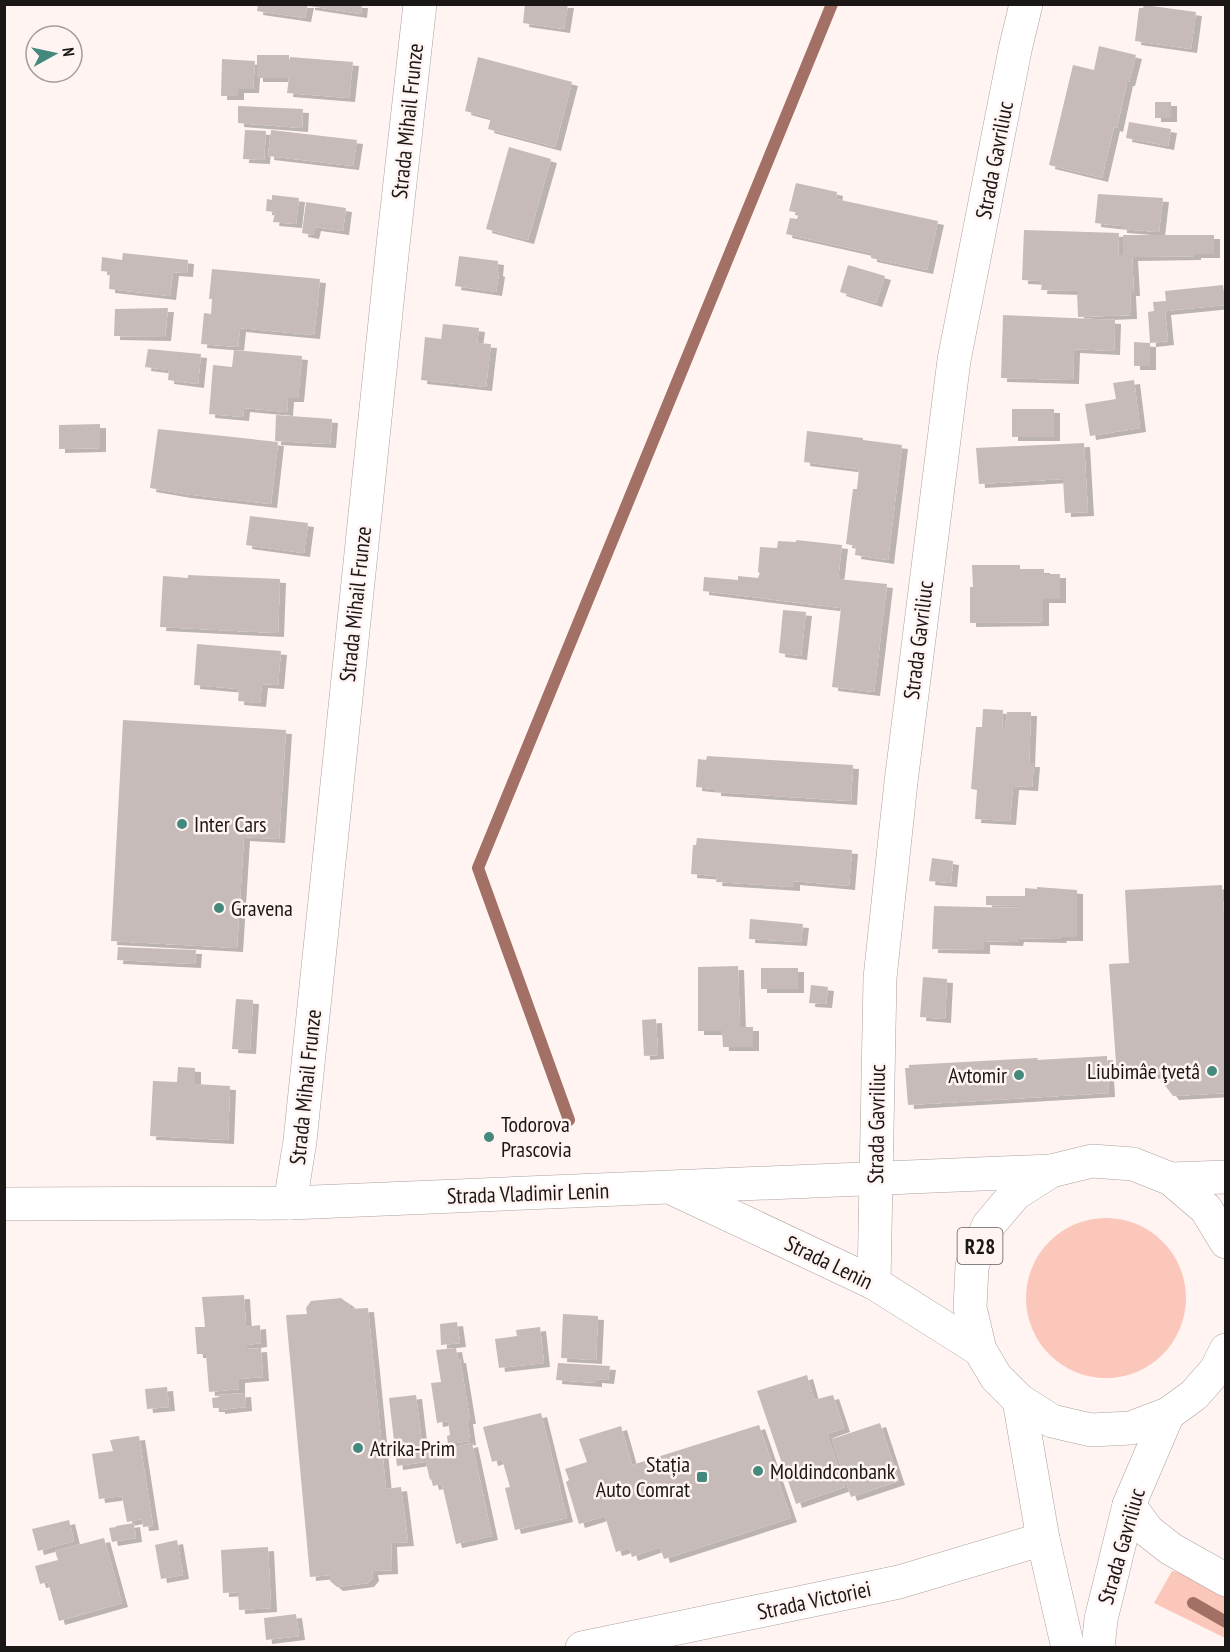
<svg xmlns="http://www.w3.org/2000/svg" width="1230" height="1652" viewBox="0 0 1230 1652" font-family="'PT Sans Narrow',sans-serif">
<style>
.green{fill:#fbc7bb}
.lines{fill:none;stroke-linecap:round;stroke-linejoin:round}
.stream{stroke:#a37065;stroke-width:12}
.building{fill:#c6bbb9;filter:url(#shadow)}
.minor-casing{stroke:#aba19f;stroke-width:34}
.major-casing{stroke:#aba19f;stroke-width:34}
.minor{stroke:#fff;stroke-width:33}
.major{stroke:#fff;stroke-width:33}
.poi-dot{fill:#44897e;stroke:#fff4f1;stroke-width:2}
.labels{text-anchor:middle;dominant-baseline:central;stroke-width:5;stroke-linejoin:round;paint-order:stroke}
.shield{fill:#fff4f1;stroke:#5f5958;stroke-width:1.5}
.shield-label{font-size:21px;font-weight:bold;fill:#1b1716}
.street-label{font-size:22px;fill:#1b1716;stroke:#fff4f1}
.poi-label{font-size:22px;fill:#1b1716;stroke:#fff4f1;text-anchor:start}
</style>
<defs>
<filter id="shadow"><feDropShadow dx="6" dy="4" stdDeviation="0" flood-color="#0004"/></filter>
</defs>
<rect width="100%" height="100%" fill="#fff4f1"/>
<g class="green">
<circle cx="1106" cy="1298" r="80"/>
<polygon points="1172,1571 1196,1575 1225,1594 1225,1638 1154,1603"/>
</g>
<g class="lines">
<g class="stream">
<polyline points="569,1120 478,868 832,4"/>
<polyline points="1193,1603 1226,1622"/>
</g>
</g>
<g class="building">
<polygon points="258,4 308,4 305,18 257,11"/>
<polygon points="309,4 362,4 361,14 309,6"/>
<polygon points="525,4 568,4 564,29 523,23"/>
<polygon points="1144,5 1196,12 1191,49 1135,41 1139,8 1143,8"/>
<polygon points="1099,46 1136,55 1129,82 1127,82 1117,128 1114,127 1102,178 1049,165 1073,65 1094,70"/>
<polygon points="257,55 289,55 289,64 290,57 353,62 349,98 287,93 289,78 257,78"/>
<polygon points="478,57 572,82 555,147 488,129 491,118 465,111"/>
<polygon points="222,59 255,61 253,89 238,89 238,96 221,96"/>
<rect x="1155" y="102" width="16" height="16"/>
<polygon points="238,106 303,109 302,128 238,123"/>
<polygon points="1129,122 1171,129 1168,146 1126,138"/>
<polygon points="245,130 266,131 264,160 243,159"/>
<polygon points="271,130 357,140 353,166 268,156"/>
<polygon points="509,147 551,159 528,240 486,229"/>
<polygon points="796,183 837,192 836,199 938,221 927,270 871,258 871,253 786,234 790,218 797,219 799,213 789,211"/>
<polygon points="1098,194 1163,198 1159,232 1121,229 1121,226 1095,223"/>
<polygon points="272,195 299,198 296,224 273,222 275,212 266,211 267,199 272,200"/>
<polygon points="306,202 346,208 343,231 315,227 313,235 302,233"/>
<polygon points="1024,230 1119,233 1118,255 1123,255 1123,235 1214,235 1214,254 1195,254 1195,256 1132,257 1134,292 1130,292 1131,315 1078,317 1077,291 1041,290 1042,281 1022,280"/>
<polygon points="123,253 188,260 187,273 173,272 170,296 109,289 110,272 101,271 102,257 122,260"/>
<polygon points="459,256 498,261 497,272 499,273 496,292 455,286"/>
<polygon points="848,265 885,276 876,303 840,292"/>
<polygon points="212,269 320,279 314,335 240,328 238,347 201,344 204,313 211,314 212,299 209,299"/>
<polygon points="1223,285 1225,305 1165,311 1168,341 1150,343 1150,366 1134,366 1134,342 1150,343 1148,312 1154,311 1153,302 1166,301 1165,291"/>
<polygon points="168,308 165,337 114,336 115,309"/>
<polygon points="1003,315 1115,320 1114,351 1074,349 1073,380 1001,378"/>
<polygon points="443,324 479,328 477,343 491,344 486,387 421,380 425,337 441,339"/>
<polygon points="148,349 201,354 198,384 168,380 169,370 145,367"/>
<polygon points="234,350 302,356 298,398 288,398 287,412 244,408 243,417 209,414 213,365 232,367"/>
<polygon points="1134,380 1140,428 1090,436 1085,404 1116,399 1113,383"/>
<rect x="1012" y="409" width="42" height="28"/>
<polygon points="276,415 332,419 330,444 275,441"/>
<polygon points="100,424 100,448 59,449 59,425"/>
<polygon points="158,429 278,442 271,504 185,494 150,488"/>
<polygon points="807,431 863,438 863,440 902,445 888,560 855,555 856,546 846,544 853,489 857,489 859,469 804,462"/>
<polygon points="1084,443 1088,512 1065,513 1063,479 979,484 976,448"/>
<polygon points="250,516 308,523 304,553 246,545"/>
<polygon points="796,540 842,545 838,579 887,584 874,692 832,687 841,608 703,591 704,577 738,580 738,576 758,578 760,573 758,572 760,547 777,548 778,541 796,542"/>
<polygon points="972,565 1020,565 1020,569 1044,569 1044,574 1060,574 1060,599 1043,599 1043,622 970,623 970,587 973,587"/>
<polygon points="188,575 280,579 278,633 160,627 163,576 188,578"/>
<polygon points="783,610 806,612 801,656 779,653"/>
<polygon points="197,644 281,651 278,685 262,684 260,703 238,701 239,689 194,685"/>
<polygon points="983,709 1003,710 1002,729 1005,729 1007,712 1031,712 1029,763 1034,763 1032,787 1013,786 1010,821 975,819 977,790 971,789 976,727 982,727"/>
<polygon points="123,720 286,730 279,839 244,837 237,948 111,941"/>
<polygon points="707,756 853,765 851,801 715,792 715,789 696,787 698,759 706,760"/>
<polygon points="697,838 852,850 849,886 794,881 794,887 716,882 717,876 691,874 693,845 696,845"/>
<polygon points="932,858 953,861 951,883 929,881"/>
<polygon points="1222,885 1226,949 1226,1093 1173,1096 1164,1084 1163,1074 1117,1077 1109,964 1129,963 1125,890"/>
<polygon points="1037,887 1077,890 1077,937 1060,937 1061,939 1018,938 1017,942 984,941 984,950 932,949 934,906 1021,908 1022,906 986,905 986,896 1025,896 1025,888 1037,889"/>
<polygon points="750,919 803,924 801,942 749,939"/>
<polygon points="118,947 196,950 195,964 117,960"/>
<polygon points="738,966 740,1027 753,1027 753,1047 723,1047 722,1031 698,1031 698,967"/>
<rect x="761" y="968" width="37" height="21"/>
<polygon points="923,977 947,979 945,1019 920,1017"/>
<polygon points="811,985 828,987 826,1004 809,1003"/>
<polygon points="236,999 253,1000 250,1050 232,1049"/>
<polygon points="656,1019 658,1055 644,1056 642,1020"/>
<polygon points="1107,1056 1109,1093 908,1105 905,1068 909,1068 909,1065 1038,1058 1037,1060"/>
<polygon points="178,1067 195,1068 195,1084 230,1086 228,1140 150,1136 153,1081 177,1082"/>
<polygon points="244,1295 246,1327 260,1325 261,1343 247,1345 247,1349 261,1348 263,1377 239,1379 239,1389 209,1392 206,1354 197,1354 195,1327 205,1327 202,1297"/>
<polygon points="341,1298 349,1304 350,1309 368,1308 386,1489 401,1487 408,1542 391,1543 392,1570 372,1571 373,1577 368,1583 337,1587 330,1581 330,1575 310,1577 286,1315 307,1314 306,1308 311,1301"/>
<polygon points="563,1314 598,1316 596,1360 561,1358"/>
<polygon points="457,1322 460,1343 441,1345 440,1324"/>
<polygon points="540,1327 544,1363 499,1368 495,1339 517,1336 516,1330"/>
<polygon points="456,1348 458,1359 460,1359 470,1420 467,1420 470,1441 448,1444 447,1436 450,1435 448,1421 437,1423 431,1383 441,1382 436,1350"/>
<polygon points="558,1363 610,1366 608,1380 596,1379 596,1383 556,1380"/>
<polygon points="807,1375 814,1400 833,1395 844,1428 827,1434 845,1487 796,1504 757,1391"/>
<polygon points="167,1387 169,1407 147,1409 145,1389"/>
<polygon points="245,1393 246,1407 219,1410 219,1408 213,1408 212,1398 219,1397 218,1395"/>
<polygon points="416,1395 424,1462 397,1466 389,1398"/>
<polygon points="541,1413 567,1518 515,1530 505,1488 510,1487 502,1459 492,1462 483,1427"/>
<polygon points="880,1423 899,1481 851,1497 832,1439"/>
<polygon points="759,1425 791,1518 664,1559 660,1547 632,1557 629,1548 616,1552 605,1516 579,1524 566,1482 569,1480 565,1469 587,1462 579,1439 621,1426 632,1465"/>
<polygon points="139,1436 153,1526 143,1527 142,1519 127,1522 122,1496 99,1499 92,1454 113,1451 110,1440"/>
<polygon points="472,1443 492,1536 456,1544 442,1484 433,1486 431,1479 430,1480 424,1454"/>
<polygon points="69,1520 74,1541 38,1551 32,1529"/>
<polygon points="134,1523 136,1538 112,1542 109,1528 116,1527 116,1526"/>
<polygon points="104,1538 122,1603 59,1621 48,1582 40,1584 35,1566 58,1560 55,1551"/>
<polygon points="177,1540 183,1575 161,1579 155,1545"/>
<polygon points="268,1547 271,1608 239,1610 238,1592 223,1593 221,1550"/>
<polygon points="296,1614 299,1636 266,1640 264,1618"/>
</g>
<g class="lines">
<defs>
<g id="minor">
<polyline points="290,1203 300,1141 393,245 420,4"/>
<polyline points="874,1283 880,978 901,782 954,360 1015,50 1026,4"/>
<polyline points="1019,1400 1043,1539 1068,1648"/>
<polyline points="1129,1505 1148,1531 1171,1549 1226,1580"/>
<polyline points="582,1648 899,1582 1043,1539"/>
<polyline points="1098,1648 1101,1619 1129,1505 1168,1414"/>
</g>
<g id="major">
<polyline points="1171,1179 1226,1177"/>
<polyline points="676,1190 874,1283 980,1350"/>
<polyline points="4,1204 290,1203 1051,1171"/>
<polyline points="1226,1242 1206,1209 1171,1179 1133,1164 1092,1161 1051,1171 1015,1194 988,1226 972,1266 970,1308 980,1350 996,1377 1019,1400 1052,1421 1091,1430 1131,1428 1168,1414 1194,1395 1216,1370 1226,1350"/>
</g>
</defs>
<use href="#minor" class="minor-casing"/>
<use href="#major" class="major-casing"/>
<use href="#minor" class="minor"/>
<use href="#major" class="major"/>
</g>
<g class="poi-dot">
<circle cx="182" cy="824" r="6"/>
<circle cx="219" cy="908" r="6"/>
<circle cx="1212" cy="1071" r="6"/>
<circle cx="1019" cy="1075" r="6"/>
<circle cx="489" cy="1137" r="6"/>
<circle cx="358" cy="1448" r="6"/>
<circle cx="758" cy="1471" r="6"/>
<rect x="696" y="1471" width="12" height="12" rx="3"/>
</g>
<g class="labels">
<rect class="shield" x="957.5" y="1228" width="45" height="36" rx="4.5"/>
<g class="shield-label">
<text x="980" y="1246">R28</text>
</g>
<g class="street-label">
<text transform="translate(407 121) rotate(-84)">Strada Mihail Frunze</text>
<text transform="translate(994 160) rotate(-79)">Strada Gavriliuc</text>
<text transform="translate(355 604) rotate(-84)">Strada Mihail Frunze</text>
<text transform="translate(918 640) rotate(-83)">Strada Gavriliuc</text>
<text transform="translate(305 1087) rotate(-84)">Strada Mihail Frunze</text>
<text transform="translate(876 1124) rotate(-89)">Strada Gavriliuc</text>
<text transform="translate(528 1193) rotate(-2)">Strada Vladimir Lenin</text>
<text transform="translate(829 1262) rotate(26)">Strada Lenin</text>
<text transform="translate(1121 1546) rotate(-74)">Strada Gavriliuc</text>
<text transform="translate(814 1600) rotate(-12)">Strada Victoriei</text>
</g>
<g class="poi-label">
<text x="194" y="824">Inter Cars</text>
<text x="231" y="908">Gravena</text>
<text x="1200" y="1071" text-anchor="end">Liubimâe ţvetâ</text>
<text x="1007" y="1075" text-anchor="end">Avtomir</text>
<text x="501" y="1124">Todorova<tspan x="501" dy="25">Prascovia</tspan></text>
<text x="370" y="1448">Atrika-Prim</text>
<text x="690" y="1464" text-anchor="end">Stația<tspan x="690" dy="25">Auto Comrat</tspan></text>
<text x="770" y="1471">Moldindconbank</text>
</g>
</g>
<rect width="1230" height="1652" fill="none" stroke="#1b1716" stroke-width="12"/>
<g transform="translate(54 54) rotate(82)"><circle r="28" fill="#fff4f1" stroke="#a49c99" stroke-width="1.5"/>
<path d="M0-4.5L10 22L0 15L-10 22Z" fill="#44897e"/>
<text y="-9" font-size="16" font-weight="bold" text-anchor="middle" fill="#1b1716">N</text>
</g>
</svg>
